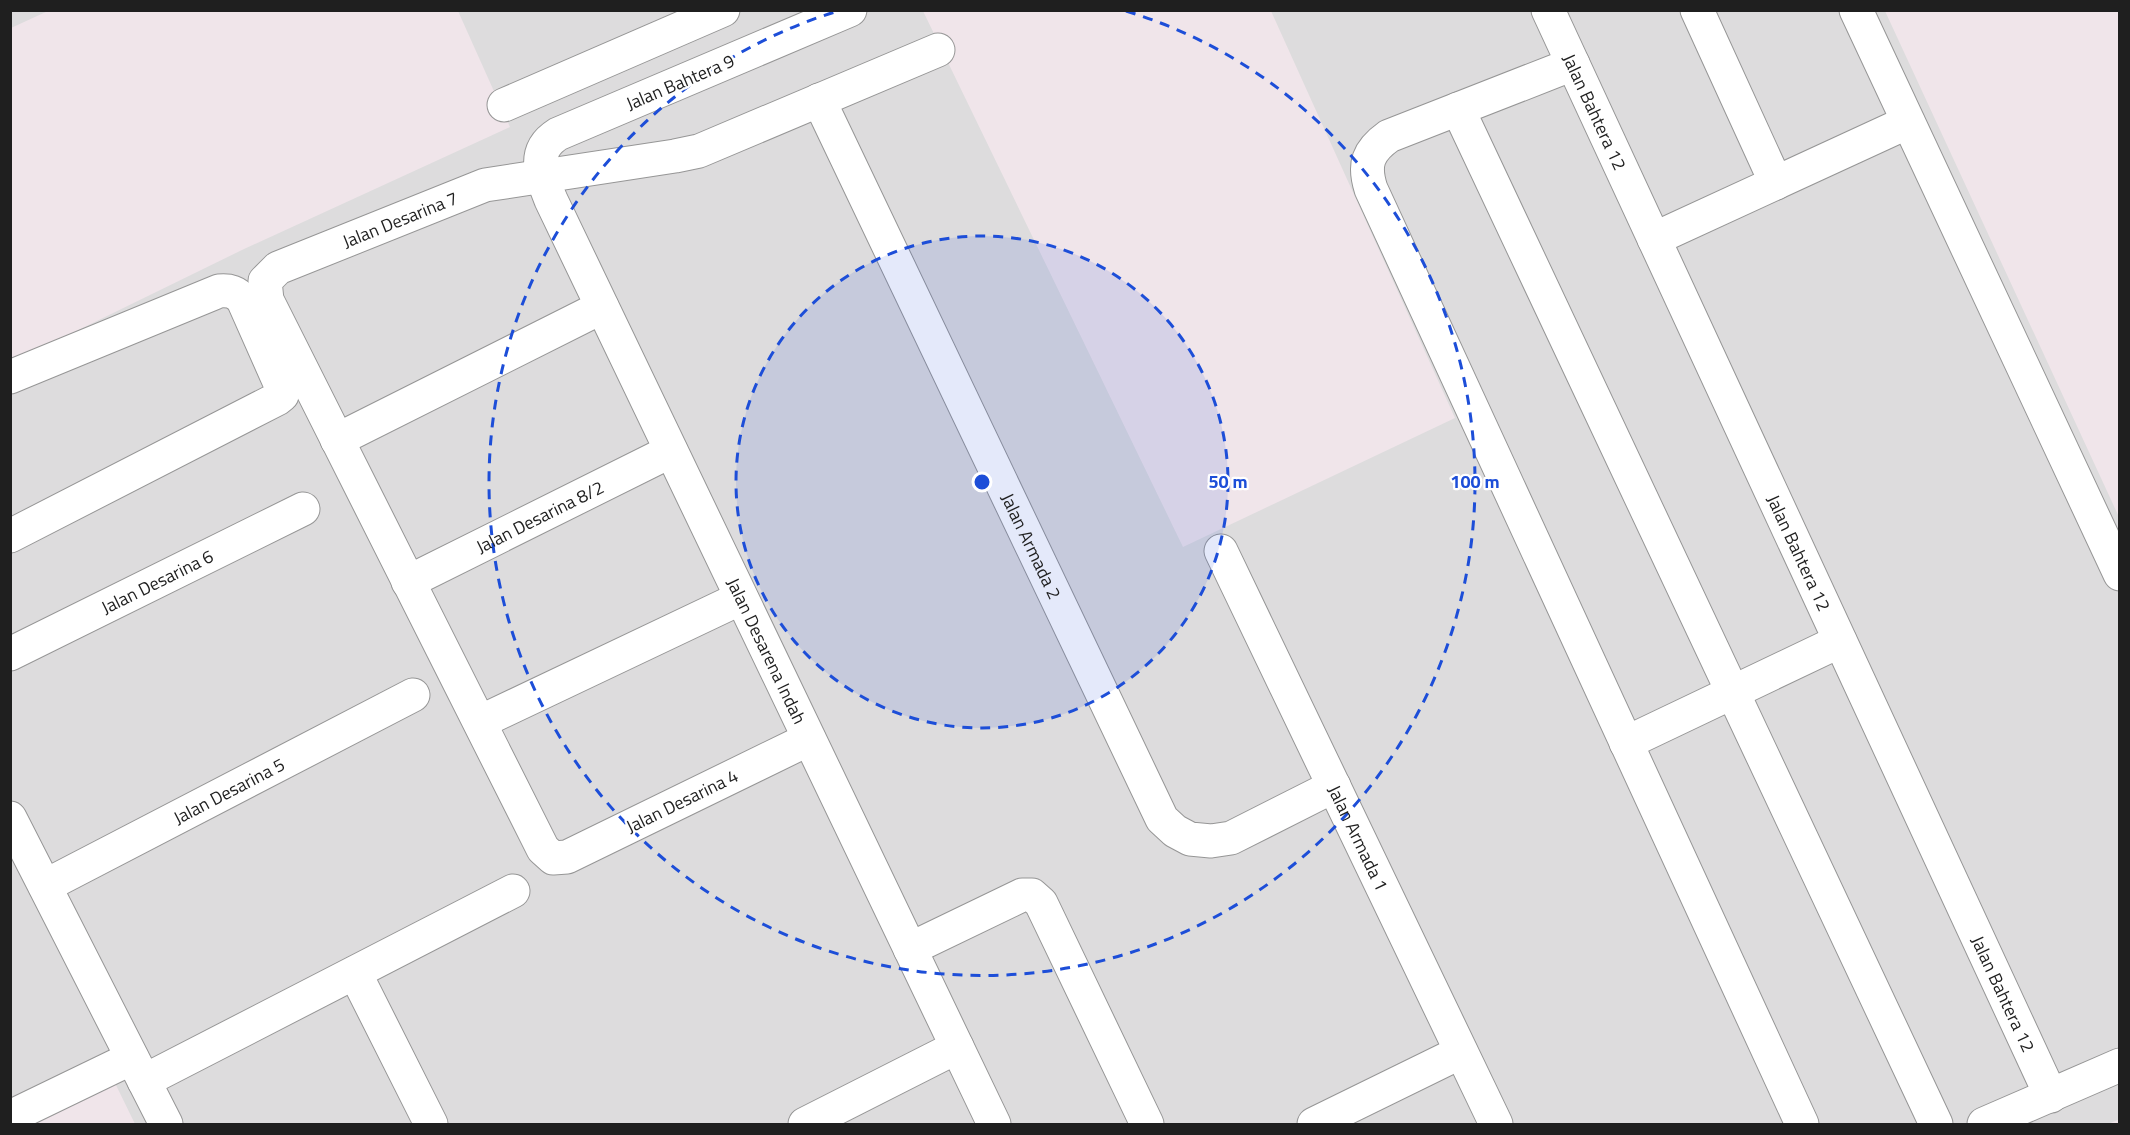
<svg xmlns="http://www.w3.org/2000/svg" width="2130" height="1135" viewBox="0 0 2130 1135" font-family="'Titillium Web',sans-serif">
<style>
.residential{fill:#dddcdd}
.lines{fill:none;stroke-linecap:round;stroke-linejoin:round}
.minor-casing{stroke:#969696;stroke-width:35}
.minor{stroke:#fff;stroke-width:33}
.ring{fill:none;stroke:#1d4ed8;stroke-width:3;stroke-dasharray:10 8}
.labels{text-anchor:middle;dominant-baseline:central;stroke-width:4.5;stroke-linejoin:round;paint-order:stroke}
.street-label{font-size:18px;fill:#1f1f1f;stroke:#fff}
.centre{fill:#1d4ed8;stroke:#fff;stroke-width:3}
.ring-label{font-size:18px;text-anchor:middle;font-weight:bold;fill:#1d4ed8;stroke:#fff;stroke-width:4.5;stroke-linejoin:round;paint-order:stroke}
</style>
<rect width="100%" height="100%" fill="#f0e5ea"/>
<g class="residential">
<polygon points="11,10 48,10 48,11 11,28"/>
<polygon points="458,11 923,11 1183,547 1455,418 1271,11 1885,11 2119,517 2120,1119 2108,1124 135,1124 114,1081 11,1124 11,363 244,249 510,127"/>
</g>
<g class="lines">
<defs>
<g id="minor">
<path id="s1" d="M850 10 558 134C531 151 541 175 551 200L994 1124"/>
<path id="s2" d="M1548 10 2051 1096"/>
<polyline points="1697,10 1776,183"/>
<polyline points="1856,10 2120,574"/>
<path d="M1573 64 1389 136C1368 151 1363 164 1371 189L1802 1124"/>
<path id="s3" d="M819 100 1162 819 1175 831 1190 839 1211 841 1231 838 1334 786"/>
<polyline points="504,105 723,10"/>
<polyline points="1458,109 1936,1124"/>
<polyline points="1654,239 1908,122"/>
<path d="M10 377 219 291C230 290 236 292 243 300L282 388V395L277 399 10 536"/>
<polyline points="337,440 602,307"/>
<path id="s4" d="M1221 551 1496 1124"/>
<path id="s5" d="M408 582 671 451"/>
<path id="s6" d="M10 654 303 509"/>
<polyline points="480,722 741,598"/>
<path id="s7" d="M809 739 567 857 553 858 543 849 267 300 265 281 278 268 485 185 675 156 699 151 938 50"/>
<polyline points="1626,743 1840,641"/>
<polyline points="10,818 166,1124"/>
<path id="s8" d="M45 886 413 695"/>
<polyline points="910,949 1022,895 1032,895 1041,903 1147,1124"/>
<polyline points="355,973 431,1124"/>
<polyline points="144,1081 513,891"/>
<polyline points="10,1117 132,1058"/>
<polyline points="805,1124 957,1047"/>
<polyline points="1314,1124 1461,1052"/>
<polyline points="1984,1124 2120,1065"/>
</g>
</defs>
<use href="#minor" class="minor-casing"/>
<use href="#minor" class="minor"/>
</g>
<circle cx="982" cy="482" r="246" fill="#1d4ed8" fill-opacity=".12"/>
<g class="ring">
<circle cx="982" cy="482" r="246"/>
<path d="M1126 11A493 493 0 1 1 838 11"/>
</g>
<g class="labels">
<g class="street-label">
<text transform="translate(680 82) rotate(-23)">Jalan Bahtera 9</text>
<text stroke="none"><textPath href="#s2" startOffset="112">Jalan Bahtera 12</textPath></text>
<text stroke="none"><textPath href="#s7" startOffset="1080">Jalan Desarina 7</textPath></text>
<text stroke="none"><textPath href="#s5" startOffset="147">Jalan Desarina 8/2</textPath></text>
<text stroke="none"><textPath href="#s3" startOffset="494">Jalan Armada 2</textPath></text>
<text stroke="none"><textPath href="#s2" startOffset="598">Jalan Bahtera 12</textPath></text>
<text stroke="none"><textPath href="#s6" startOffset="164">Jalan Desarina 6</textPath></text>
<text stroke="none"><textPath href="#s1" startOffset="891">Jalan Desarena Indah</textPath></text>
<text stroke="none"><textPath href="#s8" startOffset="207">Jalan Desarina 5</textPath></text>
<text transform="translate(682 801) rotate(-26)">Jalan Desarina 4</text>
<text stroke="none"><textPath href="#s4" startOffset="318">Jalan Armada 1</textPath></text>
<text stroke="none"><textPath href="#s2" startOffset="1084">Jalan Bahtera 12</textPath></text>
</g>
</g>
<circle cx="982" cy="482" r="9" class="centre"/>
<g class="ring-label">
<text x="1228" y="488">50 m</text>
<text x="1475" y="488">100 m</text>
</g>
<rect width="2130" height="1135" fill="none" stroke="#1f1f1f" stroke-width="24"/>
</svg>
